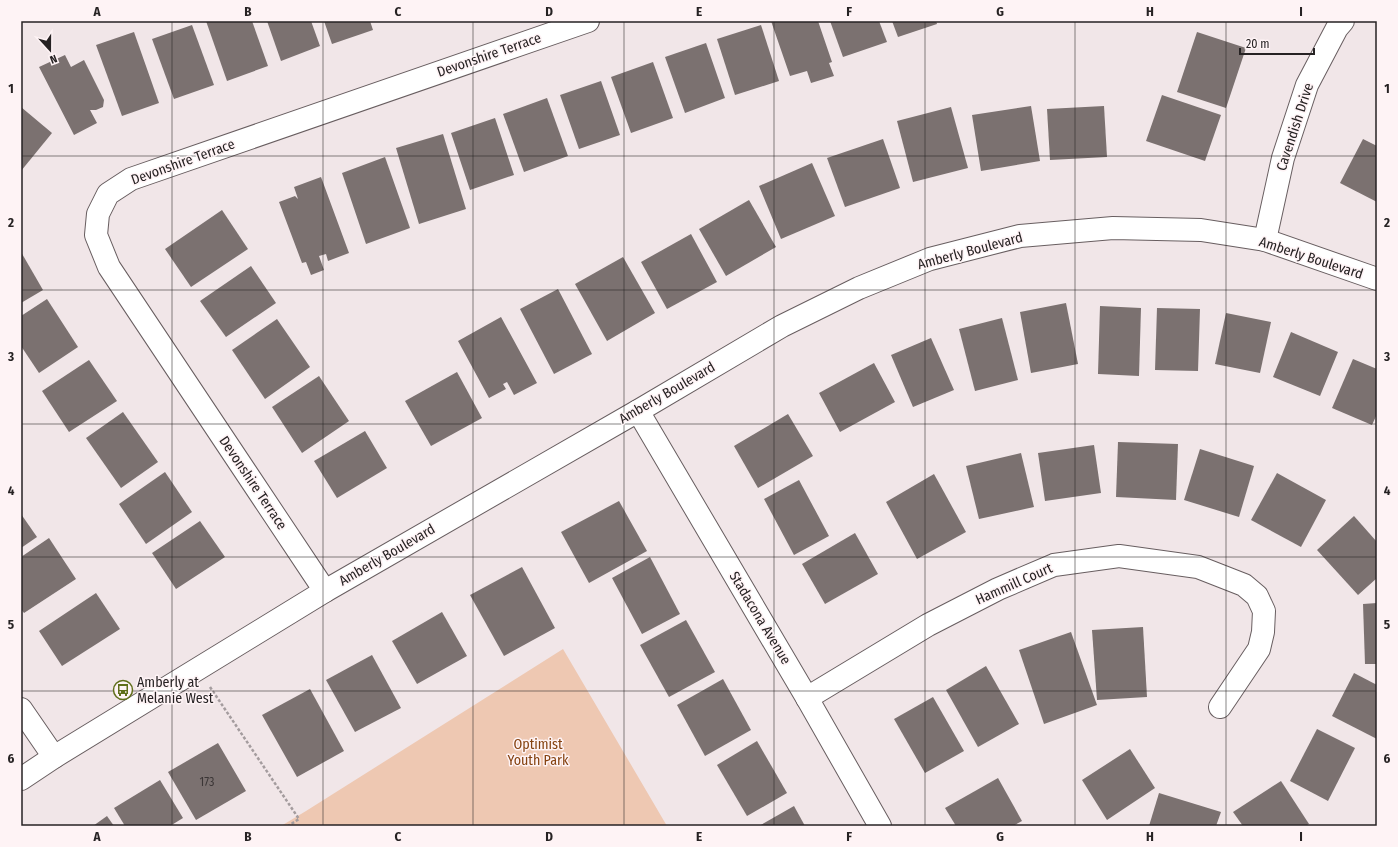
<svg xmlns="http://www.w3.org/2000/svg" width="1398" height="847" viewBox="0 0 1398 847" font-family="'Fira Sans Condensed',sans-serif">
<style>
.green{fill:#eec8b2}
.building{fill:#7b7170}
.lines{fill:none;stroke-linecap:round;stroke-linejoin:round}
.street-casing{stroke:#685e60;stroke-width:24}
.path{stroke:#a49c9e;stroke-width:2.5;stroke-dasharray:3 2;stroke-linecap:butt}
.street{stroke:#fff;stroke-width:22}
.grid{fill:none;stroke:#262223;stroke-width:1;stroke-opacity:0.55}
.labels{text-anchor:middle;dominant-baseline:central;stroke-width:3;stroke-linejoin:round;paint-order:stroke}
.number-label{font-size:12px;fill:#3b3636}
.street-label{font-size:14px;fill:#262223;stroke:#fef3f5}
.poi-label{font-size:14px;fill:#262223;stroke:#fef3f5;text-anchor:start}
.park-label{font-size:14px;fill:#854210;stroke:#fef3f5}
.neatline{fill:none;stroke:#262223;stroke-width:1.5}
.grid-label{font-size:13px;text-anchor:middle;font-weight:bold;fill:#262223}
</style>
<rect width="100%" height="100%" fill="#f1e6e8"/>
<polygon class="green" points="563,649 667,826 281,826 306,811"/>
<g class="building">
<polygon points="206,21 252,21 268,66 227,81"/>
<polygon points="267,21 311,21 320,46 281,61"/>
<polygon points="324,21 370,21 373,30 332,44"/>
<polygon points="771,21 818,21 832,62 829,63 834,76 811,83 807,71 790,76"/>
<polygon points="830,21 879,21 887,42 843,57"/>
<polygon points="892,21 936,21 937,24 898,37"/>
<polygon points="192,25 214,85 174,99 152,39"/>
<polygon points="761,25 779,81 735,95 717,39"/>
<polygon points="134,32 159,103 122,116 96,45"/>
<polygon points="1197,32 1246,48 1226,108 1177,92"/>
<polygon points="706,43 725,98 685,113 665,57"/>
<polygon points="65,55 71,67 84,60 104,100 103,107 96,110 90,110 97,123 74,135 39,67"/>
<polygon points="653,62 673,118 631,133 611,77"/>
<polygon points="601,81 620,135 579,149 560,95"/>
<polygon points="1162,95 1221,115 1205,161 1146,141"/>
<polygon points="547,98 568,156 524,172 503,114"/>
<polygon points="1031,106 1040,161 981,171 972,115"/>
<polygon points="1104,106 1107,157 1050,160 1047,109"/>
<polygon points="21,107 52,133 21,171"/>
<polygon points="951,107 968,168 913,182 897,121"/>
<polygon points="495,118 514,175 470,190 451,133"/>
<polygon points="443,134 466,209 419,224 396,148"/>
<polygon points="883,139 900,188 845,207 827,158"/>
<polygon points="1363,139 1377,146 1377,202 1340,183"/>
<polygon points="385,157 410,228 366,244 342,173"/>
<polygon points="812,163 835,216 781,239 759,186"/>
<polygon points="321,177 349,253 328,261 326,254 319,256 324,270 311,275 306,262 302,263 279,202 295,196 298,199 294,187"/>
<polygon points="749,200 776,247 726,276 699,229"/>
<polygon points="222,210 248,249 191,287 165,249"/>
<polygon points="691,234 717,282 667,309 641,262"/>
<polygon points="21,252 43,290 21,303"/>
<polygon points="623,257 655,313 607,341 575,284"/>
<polygon points="251,266 276,303 226,337 200,301"/>
<polygon points="558,289 592,354 554,374 520,309"/>
<polygon points="47,299 78,347 39,373 21,346 21,316"/>
<polygon points="1066,303 1078,364 1031,373 1020,312"/>
<polygon points="1100,306 1141,308 1139,376 1098,374"/>
<polygon points="1157,308 1200,309 1198,371 1155,370"/>
<polygon points="1226,313 1271,322 1260,373 1215,364"/>
<polygon points="501,317 537,383 514,395 507,382 503,384 506,389 489,398 458,341"/>
<polygon points="1002,318 1018,380 975,391 959,329"/>
<polygon points="277,319 310,367 265,399 232,350"/>
<polygon points="1291,332 1338,352 1320,396 1273,377"/>
<polygon points="931,338 954,390 913,407 891,355"/>
<polygon points="1353,359 1377,369 1377,414 1372,425 1332,408"/>
<polygon points="89,360 117,401 69,432 42,391"/>
<polygon points="874,363 895,402 840,432 819,393"/>
<polygon points="457,372 482,418 431,446 405,401"/>
<polygon points="319,376 349,421 302,453 272,407"/>
<polygon points="123,412 158,462 121,488 86,438"/>
<polygon points="788,414 813,456 758,488 734,446"/>
<polygon points="365,431 387,468 337,498 314,461"/>
<polygon points="1118,442 1178,444 1176,500 1116,497"/>
<polygon points="1094,445 1101,493 1045,501 1038,453"/>
<polygon points="1200,449 1254,466 1239,517 1184,500"/>
<polygon points="1021,453 1034,507 979,519 966,466"/>
<polygon points="165,472 192,512 146,544 119,504"/>
<polygon points="1277,473 1326,500 1301,547 1251,520"/>
<polygon points="934,474 966,532 917,559 886,502"/>
<polygon points="799,480 829,536 794,555 764,499"/>
<polygon points="619,501 647,551 589,583 561,532"/>
<polygon points="21,514 37,537 21,548"/>
<polygon points="1354,516 1377,542 1377,578 1358,595 1317,550"/>
<polygon points="200,521 225,557 176,589 152,553"/>
<polygon points="855,533 878,574 825,604 802,564"/>
<polygon points="49,538 76,579 24,613 21,609 21,557"/>
<polygon points="650,557 680,614 642,634 612,578"/>
<polygon points="522,567 555,628 504,656 470,595"/>
<polygon points="96,593 120,629 62,666 39,631"/>
<polygon points="1377,603 1377,664 1365,664 1363,604"/>
<polygon points="442,612 467,656 417,684 392,641"/>
<polygon points="686,620 715,672 669,697 640,645"/>
<polygon points="1143,627 1147,697 1097,700 1092,630"/>
<polygon points="1071,632 1097,705 1044,724 1019,650"/>
<polygon points="372,655 401,708 355,732 326,680"/>
<polygon points="986,666 1019,724 978,747 946,690"/>
<polygon points="1354,673 1377,685 1377,739 1332,716"/>
<polygon points="723,679 751,730 705,756 677,705"/>
<polygon points="310,689 344,751 297,777 262,715"/>
<polygon points="933,697 964,751 925,773 894,719"/>
<polygon points="1317,729 1355,748 1328,801 1290,781"/>
<polygon points="757,741 787,793 747,816 717,765"/>
<polygon points="218,743 246,791 196,820 168,772"/>
<polygon points="1130,749 1155,788 1107,820 1082,780"/>
<polygon points="998,778 1022,821 1013,826 956,826 945,808"/>
<polygon points="160,780 183,818 170,826 125,826 114,808"/>
<polygon points="1281,781 1309,824 1305,826 1243,826 1233,812"/>
<polygon points="1159,793 1221,812 1216,826 1149,826"/>
<polygon points="794,806 805,826 759,826"/>
<polygon points="107,816 114,826 93,826"/>
</g>
<g class="lines">
<defs>
<g id="street">
<polyline points="1265,240 1283,158 1307,85 1337,28 1343,21"/>
<polyline points="638,411 807,698 880,826"/>
<polyline points="325,591 109,267 96,235 98,214 108,194 131,179 588,21"/>
<polyline points="807,698 928,625 998,589 1054,565 1119,556 1198,567 1244,585 1257,596 1264,611 1263,632 1259,649 1220,707"/>
<polyline points="21,709 54,757"/>
<polyline points="21,779 54,757 325,591 638,411 782,326 859,288 930,259 1020,236 1113,228 1201,230 1265,240 1377,279"/>
</g>
</defs>
<use href="#street" class="street-casing"/>
<polyline class="path" points="210,687 299,819 288,826"/>
<use href="#street" class="street"/>
</g>
<path class="grid" d="M172 21V826M323 21V826M473 21V826M624 21V826M774 21V826M925 21V826M1075 21V826M1226 21V826M21 156H1377M21 290H1377M21 424H1377M21 557H1377M21 691H1377"/>
<defs>
<symbol id="bus-ring" viewBox="-11 -11 22 22"><circle r="9.5" fill="#fef3f5" stroke="#606f1b" stroke-width="1.5"/><path d="M-5-6H5V4H4V6H2V4H-2V6H-4V4H-5ZM-3.5-4V0h7V-4ZM-3.5 1.2v1.5H-2V1.2ZM2 1.2v1.5H3.5V1.2Z" fill="#606f1b"/></symbol>
</defs>
<g fill-rule="evenodd">
<use href="#bus-ring" x="112" y="679" width="22" height="22"/>
</g>
<g class="labels">
<g class="number-label">
<text x="207" y="782">173</text>
</g>
<g class="street-label">
<text transform="translate(489 55) rotate(-19)">Devonshire Terrace</text>
<text transform="translate(1295 127) rotate(-72)">Cavendish Drive</text>
<text transform="translate(183 162) rotate(-20)">Devonshire Terrace</text>
<text transform="translate(970 251) rotate(-15)">Amberly Boulevard</text>
<text transform="translate(1311 258) rotate(18)">Amberly Boulevard</text>
<text transform="translate(667 393) rotate(-30)">Amberly Boulevard</text>
<text transform="translate(253 483) rotate(56)">Devonshire Terrace</text>
<text transform="translate(387 555) rotate(-30)">Amberly Boulevard</text>
<text transform="translate(1014 584) rotate(-24)">Hammill Court</text>
<text transform="translate(760 618) rotate(59)">Stadacona Avenue</text>
</g>
<g class="poi-label">
<text x="137" y="682">Amberly at<tspan x="137" dy="16">Melanie West</tspan></text>
</g>
<g class="park-label">
<text x="538" y="744">Optimist<tspan x="538" dy="16">Youth Park</tspan></text>
</g>
</g>
<rect width="1398" height="847" fill="none" stroke="#fef3f5" stroke-width="44"/>
<g transform="translate(50 50) rotate(159)" stroke="#fef3f5" stroke-width="3" paint-order="stroke">
<path d="M0-3L7 15L0 10L-7 15Z" fill="#262223"/>
<text y="-6" font-size="11" font-weight="bold" text-anchor="middle" fill="#262223">N</text>
</g>
<path d="M1240 48v6h74v-6" fill="none" stroke="#262223" stroke-width="2"/>
<text x="1246" y="48" font-size="12" fill="#262223" stroke="#fef3f5" stroke-width="3" paint-order="stroke">20 m</text>
<rect x="22" y="22" width="1354" height="803" class="neatline"/>
<g class="grid-label">
<text x="97" y="16">A</text>
<text x="248" y="16">B</text>
<text x="398" y="16">C</text>
<text x="549" y="16">D</text>
<text x="699" y="16">E</text>
<text x="849" y="16">F</text>
<text x="1000" y="16">G</text>
<text x="1150" y="16">H</text>
<text x="1301" y="16">I</text>
<text x="11" y="93">1</text>
<text x="1387" y="93">1</text>
<text x="11" y="227">2</text>
<text x="1387" y="227">2</text>
<text x="11" y="361">3</text>
<text x="1387" y="361">3</text>
<text x="11" y="495">4</text>
<text x="1387" y="495">4</text>
<text x="11" y="629">5</text>
<text x="1387" y="629">5</text>
<text x="11" y="763">6</text>
<text x="1387" y="763">6</text>
<text x="97" y="841">A</text>
<text x="248" y="841">B</text>
<text x="398" y="841">C</text>
<text x="549" y="841">D</text>
<text x="699" y="841">E</text>
<text x="849" y="841">F</text>
<text x="1000" y="841">G</text>
<text x="1150" y="841">H</text>
<text x="1301" y="841">I</text>
</g>
</svg>
